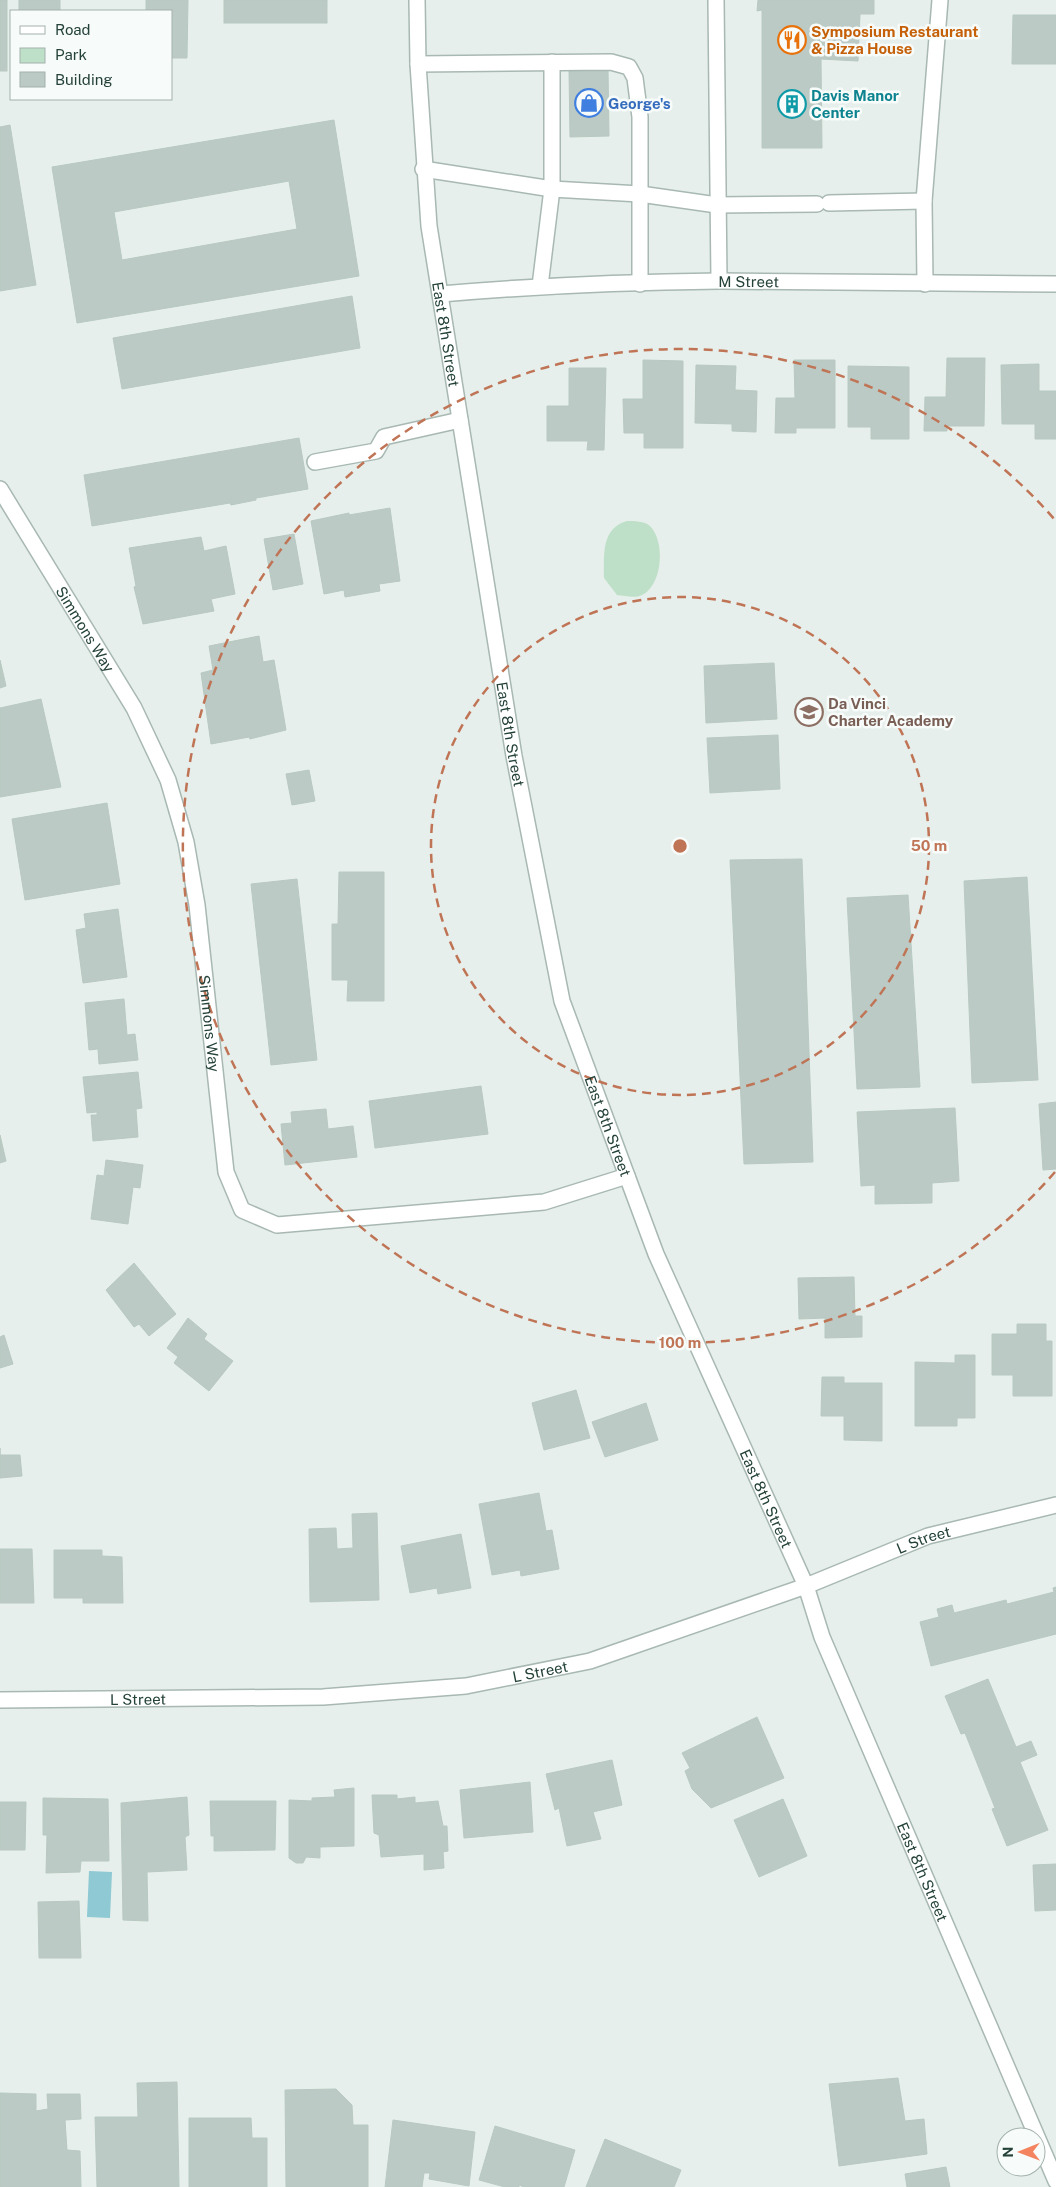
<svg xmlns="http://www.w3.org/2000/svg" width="1056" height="2187" viewBox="0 0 1056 2187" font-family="'Public Sans',sans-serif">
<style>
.green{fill:#bfe0c8}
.water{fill:#8ec9d4}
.building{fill:#bbcac4;stroke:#b8c9c2;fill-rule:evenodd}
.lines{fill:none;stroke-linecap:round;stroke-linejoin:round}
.service-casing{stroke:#a8b8b2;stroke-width:18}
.minor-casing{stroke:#a8b8b2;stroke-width:18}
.tertiary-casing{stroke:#a8b8b2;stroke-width:18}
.service{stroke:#fff;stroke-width:15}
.minor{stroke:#fff;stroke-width:15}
.tertiary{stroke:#fff;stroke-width:15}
.ring{fill:none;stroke:#c07456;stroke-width:2.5;stroke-dasharray:9 6}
.labels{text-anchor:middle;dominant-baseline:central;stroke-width:5;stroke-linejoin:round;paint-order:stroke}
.food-label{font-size:15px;font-weight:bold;fill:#c56008;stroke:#f7fbf9;text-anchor:start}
.culture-label{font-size:15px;font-weight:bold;fill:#0d838f;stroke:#f7fbf9;text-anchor:start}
.shop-label{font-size:15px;font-weight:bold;fill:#366cbe;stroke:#f7fbf9;text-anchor:start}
.street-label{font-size:15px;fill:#24423a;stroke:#f7fbf9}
.education-label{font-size:15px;font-weight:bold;fill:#785e54;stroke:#f7fbf9;text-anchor:start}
.centre{fill:#c07456;stroke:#f7fbf9;stroke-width:2.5}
.ring-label{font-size:15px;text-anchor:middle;font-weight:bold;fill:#c07456;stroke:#f7fbf9;stroke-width:5;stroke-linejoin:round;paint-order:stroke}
</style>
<rect width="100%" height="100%" fill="#e6efeb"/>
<path class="green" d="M627 521C635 521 644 521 650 526 665 541 663 582 644 594 636 599 626 596 617 595L604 578C604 555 601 528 627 521Z"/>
<polygon class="water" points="89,1871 112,1872 110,1918 87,1917"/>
<g class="building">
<rect x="0" y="0" width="7" height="71"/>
<rect x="19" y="0" width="41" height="11"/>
<polygon points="146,0 188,0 187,58 171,58 171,11 146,11"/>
<rect x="224" y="0" width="103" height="23"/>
<polygon points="758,0 874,0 874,14 860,14 858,61 821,59 822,148 762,148 762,10 757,11"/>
<polygon points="1013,15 1056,15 1056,64 1012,64"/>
<polygon points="608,69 609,136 570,137 569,70"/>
<path d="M334 120 359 276 77 323 52 167ZM289 181 297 229 122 260 114 212Z"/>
<polygon points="10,125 36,285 0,291 0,127"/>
<polygon points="352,296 360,348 122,389 113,338"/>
<polygon points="947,358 985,358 984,426 947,426 947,431 924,431 925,397 946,397"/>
<polygon points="643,360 683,361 683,448 644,448 644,433 624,433 623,399 643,399"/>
<polygon points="794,360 835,360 835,428 796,428 796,433 775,433 776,398 795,398"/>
<polygon points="1039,364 1039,391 1056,391 1056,439 1035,439 1035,424 1002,424 1001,365"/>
<polygon points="696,365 736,366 735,390 757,391 756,432 732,431 732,424 695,423"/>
<polygon points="848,366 909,367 909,439 871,439 871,427 848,427"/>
<polygon points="569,368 606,368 604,450 587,450 588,441 547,441 547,406 569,406"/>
<polygon points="299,438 308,489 256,498 256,500 231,505 230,503 92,526 84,475"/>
<polygon points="390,508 400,581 379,584 380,591 345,597 344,590 324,594 311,521 349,513 349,515"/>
<polygon points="294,534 303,584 273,590 264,539"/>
<polygon points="201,537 204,551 226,546 235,594 211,599 214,611 143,624 134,587 136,586 129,548"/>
<polygon points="259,636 263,662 274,660 286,730 250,739 249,737 211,744 201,673 213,670 209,646"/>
<polygon points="0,660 6,686 0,688"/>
<polygon points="774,663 777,719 706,723 704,666"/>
<polygon points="41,699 61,787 0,797 0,708"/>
<polygon points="778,735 780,789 710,793 707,738"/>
<polygon points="309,770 315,801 292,805 286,774"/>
<polygon points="107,803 120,884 25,900 12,819"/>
<polygon points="802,859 813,1162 744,1164 730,860"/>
<polygon points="339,872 384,872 384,1001 347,1001 348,980 332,980 332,924 338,924"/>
<polygon points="1027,877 1038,1080 972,1083 964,881"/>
<polygon points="297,879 317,1060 271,1065 251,884"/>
<polygon points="908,895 920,1087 857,1089 847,898"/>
<polygon points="118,909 127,977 83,983 76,930 86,928 84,914"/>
<polygon points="124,999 127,1035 135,1034 138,1060 99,1064 98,1049 89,1050 85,1003"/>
<polygon points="138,1072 142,1108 136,1109 138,1137 93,1141 91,1115 97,1115 97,1112 87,1113 83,1077"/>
<polygon points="481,1086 488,1134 375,1148 369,1101"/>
<polygon points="1056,1102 1056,1169 1043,1170 1039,1104"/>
<polygon points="955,1108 959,1181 932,1183 932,1203 875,1204 875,1185 861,1186 857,1112"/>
<polygon points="326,1109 328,1129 353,1126 357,1157 285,1165 281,1124 292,1123 291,1112"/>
<polygon points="0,1135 6,1161 0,1163"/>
<polygon points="106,1160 143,1165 140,1188 133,1187 128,1224 91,1219 97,1175 104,1176"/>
<polygon points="134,1263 176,1314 149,1336 139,1324 134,1327 106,1290"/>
<polygon points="854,1277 855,1316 862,1316 862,1337 825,1338 825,1318 799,1319 798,1278"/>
<polygon points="188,1318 207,1334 204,1339 233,1361 209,1391 174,1363 178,1357 167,1348"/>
<polygon points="1017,1324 1046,1324 1046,1341 1052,1341 1052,1396 1013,1396 1013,1375 992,1375 992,1334 1017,1334"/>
<polygon points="4,1335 13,1364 0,1368 0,1337"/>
<polygon points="955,1355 975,1355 975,1418 957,1418 957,1426 915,1426 915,1362 955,1363"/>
<polygon points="822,1377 844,1377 844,1383 882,1383 882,1441 844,1440 844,1416 821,1416"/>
<polygon points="576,1390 590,1438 544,1450 532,1403"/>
<polygon points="646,1403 658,1440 605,1457 592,1422"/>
<polygon points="0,1448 0,1455 20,1455 22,1476 0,1478"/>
<polygon points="539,1493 546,1531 552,1530 559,1569 521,1576 520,1570 492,1575 479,1504"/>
<polygon points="377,1513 379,1600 310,1602 309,1529 336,1528 337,1549 353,1548 352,1514"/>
<polygon points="461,1534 471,1588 438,1594 437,1588 410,1593 401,1546"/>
<polygon points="0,1549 32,1549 34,1603 0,1603"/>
<polygon points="54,1550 102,1550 102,1556 122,1557 123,1603 83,1603 83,1598 54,1598"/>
<polygon points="1056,1587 1056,1634 931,1666 920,1622 939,1617 937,1609 952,1605 954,1613 1006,1600 1007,1604 1054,1592 1053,1588"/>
<polygon points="988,1679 1016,1747 1031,1741 1037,1755 1020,1762 1048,1830 1007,1846 992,1809 995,1808 965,1733 961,1734 945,1696"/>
<polygon points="757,1717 784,1778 711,1808 692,1789 685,1771 690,1768 682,1753"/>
<polygon points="612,1760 622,1805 593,1812 601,1839 567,1846 559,1808 555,1810 546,1774"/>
<polygon points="530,1782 533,1832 464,1838 460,1790"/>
<polygon points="354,1788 354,1846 320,1847 320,1858 306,1857 303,1863 296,1863 289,1858 289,1800 312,1801 312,1798 335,1797 334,1790"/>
<polygon points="372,1795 397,1795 397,1799 415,1797 415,1803 438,1801 443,1826 447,1826 448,1851 443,1852 444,1868 424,1870 424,1854 381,1857 379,1835 374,1833"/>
<polygon points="187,1797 189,1835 185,1837 187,1870 147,1872 148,1921 123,1920 121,1803"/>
<polygon points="43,1798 108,1799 109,1861 81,1861 80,1872 46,1873 47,1835 43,1835"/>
<polygon points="783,1799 807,1856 759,1877 734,1820"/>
<polygon points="210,1801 276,1801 275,1850 214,1851 214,1836 211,1836"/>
<polygon points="0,1802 26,1802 25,1850 0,1850"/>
<polygon points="1056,1864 1056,1910 1035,1911 1033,1865"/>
<polygon points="79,1901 81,1958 39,1958 38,1902"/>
<polygon points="898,2078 905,2121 924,2119 927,2154 839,2166 829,2084"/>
<polygon points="177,2082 179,2187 97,2187 95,2117 138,2117 137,2083"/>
<polygon points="336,2089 352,2105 353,2125 368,2125 368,2187 286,2187 285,2090"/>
<polygon points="0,2093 36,2094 36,2111 48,2109 47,2094 80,2094 81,2119 65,2120 67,2150 80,2151 81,2187 0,2187"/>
<polygon points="189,2118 251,2118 252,2138 267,2138 267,2187 189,2187"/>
<polygon points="393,2120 475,2132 469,2186 429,2179 430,2173 424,2173 422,2187 385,2187"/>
<polygon points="495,2126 575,2150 564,2187 524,2187 519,2185 519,2187 505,2187 479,2180"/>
<polygon points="605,2139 681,2170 674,2187 586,2187"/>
<polygon points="946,2167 950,2187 907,2187 905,2174"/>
</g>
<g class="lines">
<defs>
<g id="service">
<polyline points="716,0 719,281"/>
<polyline points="418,64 611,62 629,67 635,78 640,117 640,284"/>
<polyline points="423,169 552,189 640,194 717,205 817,204"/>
<polyline points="829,203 924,201"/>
<polyline points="925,284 924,201 940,0"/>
<polyline points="540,286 552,189 552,62"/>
<polyline points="315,462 376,451 384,437 460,420"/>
</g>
<g id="minor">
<path id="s1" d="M441 294C533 286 627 282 720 281 832 281 944 284 1056 284"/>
<path id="s2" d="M0 489 134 708 168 780 186 842 197 905 226 1172 242 1210 277 1225 544 1202 627 1176"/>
</g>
<g id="tertiary">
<path id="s3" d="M417 0 418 64 429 226 514 756 562 1001 656 1254 806 1586 822 1637 1056 2181"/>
<path id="s4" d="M0 1700 323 1697 466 1686 590 1661 806 1586 928 1536 1056 1505"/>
</g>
</defs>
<use href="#service" class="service-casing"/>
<use href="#minor" class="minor-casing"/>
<use href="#tertiary" class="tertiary-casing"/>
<use href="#service" class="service"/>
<use href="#minor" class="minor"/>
<use href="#tertiary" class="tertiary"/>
</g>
<g class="ring">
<circle cx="680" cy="846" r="249"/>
<path d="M1055 1172A497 497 0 1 1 1055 520"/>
</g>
<defs>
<symbol id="restaurant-ring" viewBox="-11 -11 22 22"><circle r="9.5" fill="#f7fbf9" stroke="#e8710a" stroke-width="1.5"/><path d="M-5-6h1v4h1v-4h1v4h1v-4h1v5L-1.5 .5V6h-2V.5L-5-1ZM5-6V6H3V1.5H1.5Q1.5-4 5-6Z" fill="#e8710a"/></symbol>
<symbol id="shop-ring" viewBox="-11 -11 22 22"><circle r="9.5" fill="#f7fbf9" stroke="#3f7fe0" stroke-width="1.5"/><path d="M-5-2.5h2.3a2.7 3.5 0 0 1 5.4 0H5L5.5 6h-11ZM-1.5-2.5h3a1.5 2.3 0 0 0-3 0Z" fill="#3f7fe0"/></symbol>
<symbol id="building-ring" viewBox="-11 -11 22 22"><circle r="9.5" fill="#f7fbf9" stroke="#0f9aa8" stroke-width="1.5"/><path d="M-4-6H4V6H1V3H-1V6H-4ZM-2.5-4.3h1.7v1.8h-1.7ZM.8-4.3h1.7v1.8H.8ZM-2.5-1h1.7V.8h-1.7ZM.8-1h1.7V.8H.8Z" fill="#0f9aa8"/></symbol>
<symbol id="school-ring" viewBox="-11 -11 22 22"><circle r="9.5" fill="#f7fbf9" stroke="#8d6e63" stroke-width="1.5"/><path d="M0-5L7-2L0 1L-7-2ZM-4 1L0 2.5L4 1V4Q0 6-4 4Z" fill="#8d6e63"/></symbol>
</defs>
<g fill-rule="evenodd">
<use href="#restaurant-ring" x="776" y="24" width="32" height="32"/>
<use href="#shop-ring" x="573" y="87" width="32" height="32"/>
<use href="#building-ring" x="776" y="88" width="32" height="32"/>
<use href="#school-ring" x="793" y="696" width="32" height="32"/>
</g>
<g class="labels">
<g class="food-label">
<text x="811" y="31">Symposium Restaurant<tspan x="811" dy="17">&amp; Pizza House</tspan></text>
</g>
<g class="culture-label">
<text x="811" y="95">Davis Manor<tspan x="811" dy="17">Center</tspan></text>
</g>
<g class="shop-label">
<text x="608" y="103">George's</text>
</g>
<g class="street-label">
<text stroke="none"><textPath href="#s1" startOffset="308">M Street</textPath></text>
<text stroke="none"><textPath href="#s3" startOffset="336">East 8th Street</textPath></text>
<text stroke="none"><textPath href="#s2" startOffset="164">Simmons Way</textPath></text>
<text stroke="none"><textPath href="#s3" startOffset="741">East 8th Street</textPath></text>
<text stroke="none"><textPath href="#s2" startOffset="584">Simmons Way</textPath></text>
<text stroke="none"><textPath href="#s3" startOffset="1146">East 8th Street</textPath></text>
<text stroke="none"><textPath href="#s3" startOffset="1551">East 8th Street</textPath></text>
<text stroke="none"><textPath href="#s4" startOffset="948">L Street</textPath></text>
<text stroke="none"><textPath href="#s4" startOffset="542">L Street</textPath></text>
<text stroke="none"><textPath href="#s4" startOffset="138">L Street</textPath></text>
<text stroke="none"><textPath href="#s3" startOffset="1956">East 8th Street</textPath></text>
</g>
<g class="education-label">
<text x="828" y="703">Da Vinci<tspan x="828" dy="17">Charter Academy</tspan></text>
</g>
</g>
<circle cx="680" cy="846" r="8" class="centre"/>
<g class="ring-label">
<text x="929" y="851">50 m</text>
<text x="680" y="1348">100 m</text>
</g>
<rect x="10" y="10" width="162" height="90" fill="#f7fbf9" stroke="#a3b1ad"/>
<rect x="20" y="26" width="25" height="8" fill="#ffffff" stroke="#a3b1ad"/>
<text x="55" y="35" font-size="15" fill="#24423a">Road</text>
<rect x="20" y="48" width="25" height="15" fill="#bfe0c8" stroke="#a3b1ad"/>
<text x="55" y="60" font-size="15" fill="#24423a">Park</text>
<rect x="20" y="72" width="25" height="15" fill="#bbcac4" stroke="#a3b1ad"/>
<text x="55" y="85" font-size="15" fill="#24423a">Building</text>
<g transform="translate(1021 2152) rotate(269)"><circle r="24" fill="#f7fbf9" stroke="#a3b1ad"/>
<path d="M0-4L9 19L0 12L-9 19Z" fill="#f4845f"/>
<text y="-8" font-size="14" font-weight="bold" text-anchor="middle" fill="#24423a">N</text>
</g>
</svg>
